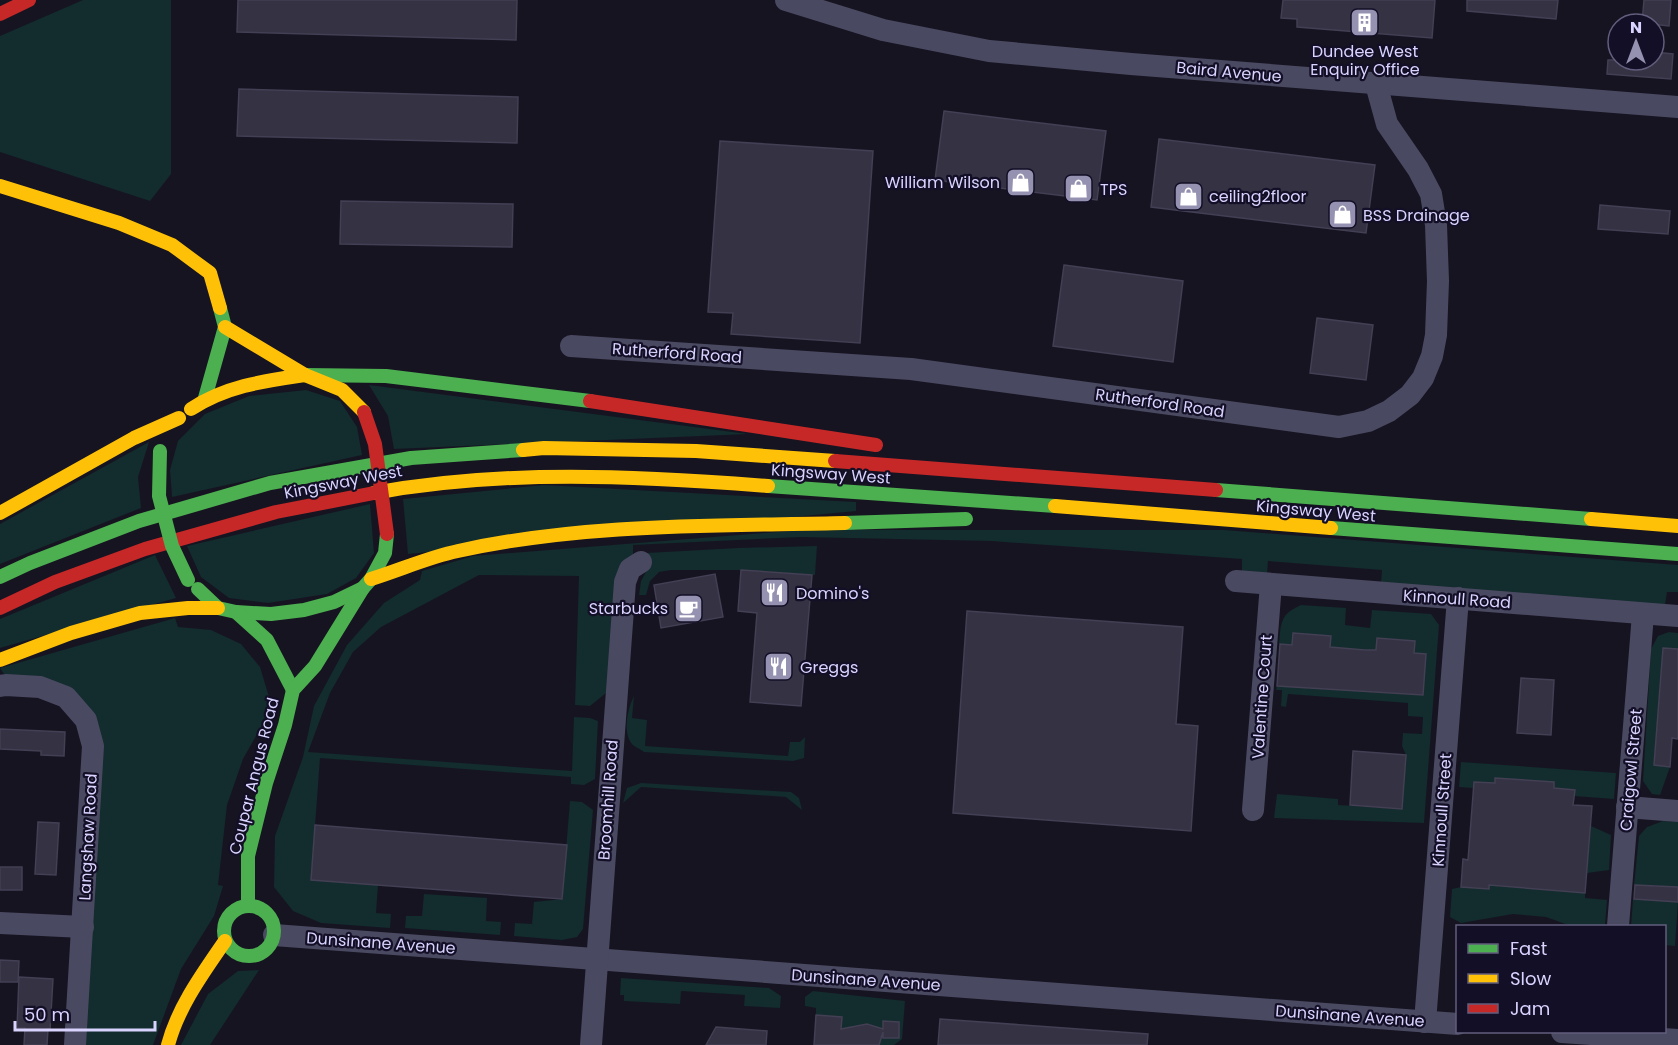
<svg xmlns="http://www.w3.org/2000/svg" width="1678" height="1045" viewBox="0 0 1678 1045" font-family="Poppins,sans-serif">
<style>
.green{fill:#132c2d}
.building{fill:#343243;stroke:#433f54;stroke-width:1.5}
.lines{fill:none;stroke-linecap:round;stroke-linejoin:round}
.street{stroke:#4a4962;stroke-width:22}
.fast{stroke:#4caf50;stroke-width:14}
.slow{stroke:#ffc107;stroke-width:14}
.jam{stroke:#c62828;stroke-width:14}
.fast-bridge{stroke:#4caf50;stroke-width:14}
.jam-bridge{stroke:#c62828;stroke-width:14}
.labels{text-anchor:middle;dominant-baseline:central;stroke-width:4.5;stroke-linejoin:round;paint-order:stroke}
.poi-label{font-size:16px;fill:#d9d4ff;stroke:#130f26;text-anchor:start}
.street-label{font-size:16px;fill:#d9d4ff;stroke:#130f26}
</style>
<rect width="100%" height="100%" fill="#161421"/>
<g class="green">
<polygon points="83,0 171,0 171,174 150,201 0,152 0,36"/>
<polygon points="369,385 748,434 394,449 388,416"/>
<polygon points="306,390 340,401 357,427 362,455 172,497 170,470 178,441 205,414 249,396"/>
<polygon points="149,442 138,477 141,508 0,564 0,524"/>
<polygon points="544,485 856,502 856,511 408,554 403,499"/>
<polygon points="370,504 374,553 356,578 327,594 268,603 229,598 201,577 187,546"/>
<polygon points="802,530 1224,530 1678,565 1678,592 1667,592 1665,605 1381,583 1382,570 1268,561 1267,574 1242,572 1242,559 991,541 801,537 633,545 633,558 606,693 590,706 575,705 579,576 479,575 381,627 353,652 330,693 308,752 572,771 574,717 590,718 598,721 595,779 584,785 571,784 571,777 320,758 311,880 378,885 376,913 391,914 390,928 321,923 293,911 274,887 275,836 303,757 314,706 347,645 384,603 420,580 422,571 473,556"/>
<polygon points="817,546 815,575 737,570 671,570 659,572 650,581 646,595 639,595 641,581 647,570 646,553 738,548"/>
<polygon points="155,555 176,598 0,648 0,619"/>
<path d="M1301 605 1346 608 1345 625 1370 628 1372 610 1431 614 1439 625 1424 823 1274 818 1277 794 1338 799V805L1401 809 1406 755 1402 746 1403 733 1422 734 1423 717 1408 716V703L1288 694 1286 707 1281 706 1282 690H1276L1277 686 1339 690 1330 647 1331 636 1293 633 1292 645 1279 644C1281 623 1280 614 1301 605Z"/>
<polygon points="175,618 178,627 211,630 241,644 260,667 269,697 265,720 243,759 227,805 218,885 223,886 214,916 181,969 153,1045 84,1045 94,716 6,677 0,668"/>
<polygon points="1669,632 1678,633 1678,649 1663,649 1654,765 1670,767 1660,795 1652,794 1643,781 1651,649 1658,636"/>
<path d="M634 696 632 718 647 720 645 746 788 756 790 742H800L805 737 804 758 793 761 644 752C641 749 634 747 632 744 622 732 628 708 634 696Z"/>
<polygon points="1461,762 1616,773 1614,799 1574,796 1574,790 1554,788 1554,782 1495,778 1495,783 1474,782 1473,788 1459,787"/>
<polygon points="641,783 791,792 799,798 802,810 786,797 641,787 623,803 627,788"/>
<polygon points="570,801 582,802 593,810 583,929 577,937 562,940 514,936 515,923 532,924 534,902 562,899"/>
<polygon points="1663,821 1678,822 1678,902 1675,946 1665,945 1664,926 1631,926 1633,899 1659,900 1660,886 1634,885 1639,836 1647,827"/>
<polygon points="1591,826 1611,835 1609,870 1587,873"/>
<polygon points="1489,885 1585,893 1585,898 1607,900 1605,925 1604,926 1571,926 1546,917 1513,914 1461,923 1450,917 1452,889 1461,887 1489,889"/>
<polygon points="424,894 487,898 486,921 501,922 500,935 405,928 406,916 422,916"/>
<polygon points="259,970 210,1045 181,1045 208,994 238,971"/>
<polygon points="621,978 769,988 781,996 780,1008 744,1006 745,995 681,991 680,1004 624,1001 624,995 620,995"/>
<polygon points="813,991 905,1001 902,1039 894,1045 840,1045 842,1017 816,1015 816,1008 805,1006 805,997"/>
</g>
<g class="building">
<polygon points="238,0 517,0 516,40 237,32"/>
<polygon points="1283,0 1435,0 1432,38 1297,27 1297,19 1281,18"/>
<polygon points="1467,0 1558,0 1556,19 1467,11"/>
<polygon points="1644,0 1671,0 1669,26 1642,23"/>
<polygon points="1654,52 1673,54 1671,79 1607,74 1608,60 1654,60"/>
<polygon points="239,89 518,97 517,143 237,136"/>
<polygon points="944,111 1106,131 1097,200 935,180"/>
<polygon points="1159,139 1375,165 1366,233 1151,207"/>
<polygon points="720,141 873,151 860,343 731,334 733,313 708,312"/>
<polygon points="341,201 513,204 512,247 340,244"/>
<polygon points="1600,205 1670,211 1668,234 1598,229"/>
<polygon points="1064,265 1183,281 1173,362 1053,346"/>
<polygon points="1317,318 1373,325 1366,380 1310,373"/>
<polygon points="741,570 812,575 801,706 750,702 757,613 738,611"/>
<polygon points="715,574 723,617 661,628 654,585"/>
<polygon points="967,611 1183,627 1176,724 1198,726 1191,831 953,813"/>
<polygon points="1293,633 1331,636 1330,647 1365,650 1376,650 1377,638 1415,641 1414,653 1426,654 1423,695 1277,686 1280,644 1292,645"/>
<polygon points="1663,648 1678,649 1678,739 1672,738 1670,767 1654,765"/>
<polygon points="1521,678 1554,680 1551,735 1517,733"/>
<polygon points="0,729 65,732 64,756 41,755 41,751 0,749"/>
<polygon points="1353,751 1406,755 1402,809 1350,805"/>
<polygon points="1495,778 1554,782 1554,788 1575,790 1573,805 1592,806 1585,893 1489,885 1489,889 1461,887 1463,859 1468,860 1474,782 1495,783"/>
<polygon points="38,822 59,823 56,875 35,874"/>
<polygon points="315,825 567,845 562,899 311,880"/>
<rect x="0" y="867" width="22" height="23"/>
<polygon points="1635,885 1678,887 1678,902 1634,899"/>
<polygon points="0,960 19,961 18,982 0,982"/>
<polygon points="19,977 53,979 50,1030 48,1029 47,1045 24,1045 25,1028 17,1028"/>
<polygon points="816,1015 842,1017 841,1029 867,1024 883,1029 883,1021 899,1022 899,1038 883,1038 883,1032 879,1045 814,1045"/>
<polygon points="940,1019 1148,1034 1147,1045 938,1045"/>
<polygon points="716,1027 767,1031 766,1045 706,1045"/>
</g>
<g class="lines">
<g class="street">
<polyline points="786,0 883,30 989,51 1131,64 1678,107"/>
<polyline points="571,346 911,369 1339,427 1368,421 1389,411 1410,395 1423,378 1432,356 1436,335 1438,281 1436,225 1431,194 1418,169 1387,124 1376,84"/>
<polyline points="1236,581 1678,616"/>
<polyline points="0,686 6,685 40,687 66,697 86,720 93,746 75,1045"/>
<polyline points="1627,807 1678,811"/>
<polyline points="1253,810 1271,584"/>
<polyline points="0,923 83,927"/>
<polyline points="1618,926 1643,614"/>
<polyline points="274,935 1458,1024"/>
<polyline points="1425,1022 1458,598"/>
<polyline points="1562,1032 1678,1040"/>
<polyline points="591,1045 625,582 630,569 641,562"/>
</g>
<g class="fast">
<polyline points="305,375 386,376 590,401"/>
<polyline points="205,398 225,327 220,308"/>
<polyline points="768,486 1055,506"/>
<polyline points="1216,490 1591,519"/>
<polyline points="845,523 966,519"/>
<polyline points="1331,528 1678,554"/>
<polyline points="0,577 30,563 139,521 270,483 411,458 523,450"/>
<polyline points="198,589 218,608 236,612 271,614 304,610 334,602 363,588 371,579 385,553 387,534"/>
<polyline points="236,612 267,640 293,690"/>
<circle cx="249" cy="931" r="25"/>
<polyline points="248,906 248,856 266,783 285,725 293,690 315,666 363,588"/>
</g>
<g class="slow">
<polyline points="0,186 119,223 172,245 210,273 220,308"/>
<polyline points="225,327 305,375 342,390 364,412"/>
<path d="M191 409C226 386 264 381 305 375"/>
<polyline points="523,450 544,448 696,451 835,461"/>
<path d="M374 493C503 469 638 476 768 486"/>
<polyline points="1055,506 1331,528"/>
<polyline points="0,513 134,438 179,418"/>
<polyline points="1591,519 1678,526"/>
<path d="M371 579C400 570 429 557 458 551 584 523 716 526 845 523"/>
<polyline points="0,660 71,633 140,613 188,608 218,608"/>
<path d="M168 1045C178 1007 203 973 225 941"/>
</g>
<g class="jam">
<polyline points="0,14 29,0"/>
<polyline points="590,401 876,445"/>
<polyline points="835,461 1216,490"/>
<polyline points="0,608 55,582 145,549 276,512 374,493"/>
</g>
<polyline class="fast-bridge" points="160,451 159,496 172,546 188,580"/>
<polyline class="jam-bridge" points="364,412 375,444 387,534"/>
</g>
<defs>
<symbol id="building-square" viewBox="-11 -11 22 22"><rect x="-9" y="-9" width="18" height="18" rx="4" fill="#9591b1" stroke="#130f26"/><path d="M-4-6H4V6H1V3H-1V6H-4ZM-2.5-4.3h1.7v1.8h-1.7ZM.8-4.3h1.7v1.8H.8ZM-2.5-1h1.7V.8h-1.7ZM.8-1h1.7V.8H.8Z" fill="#fff"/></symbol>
<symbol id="shop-square" viewBox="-11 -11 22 22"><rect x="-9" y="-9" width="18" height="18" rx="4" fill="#9591b1" stroke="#130f26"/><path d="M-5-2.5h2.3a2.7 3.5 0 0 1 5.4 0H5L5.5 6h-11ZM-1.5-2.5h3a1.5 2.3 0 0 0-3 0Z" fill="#fff"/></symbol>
<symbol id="restaurant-square" viewBox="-11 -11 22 22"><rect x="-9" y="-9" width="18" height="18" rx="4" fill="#9591b1" stroke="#130f26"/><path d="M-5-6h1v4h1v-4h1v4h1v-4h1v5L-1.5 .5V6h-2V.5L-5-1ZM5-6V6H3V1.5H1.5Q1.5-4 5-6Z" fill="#fff"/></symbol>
<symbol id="cafe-square" viewBox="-11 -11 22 22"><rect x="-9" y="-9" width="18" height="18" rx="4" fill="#9591b1" stroke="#130f26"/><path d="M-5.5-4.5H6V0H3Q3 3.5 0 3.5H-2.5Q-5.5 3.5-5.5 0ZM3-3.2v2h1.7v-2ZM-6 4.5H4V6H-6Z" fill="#fff"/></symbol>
</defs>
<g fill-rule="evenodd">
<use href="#building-square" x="1348" y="6" width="33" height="33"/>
<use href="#shop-square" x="1004" y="166" width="33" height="33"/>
<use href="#shop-square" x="1062" y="172" width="33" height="33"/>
<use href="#shop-square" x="1172" y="180" width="33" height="33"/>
<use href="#shop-square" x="1326" y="198" width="33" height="33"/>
<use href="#restaurant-square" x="758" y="576" width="33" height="33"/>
<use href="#cafe-square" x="672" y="592" width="33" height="33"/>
<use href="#restaurant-square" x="762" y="650" width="33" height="33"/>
</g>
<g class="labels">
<g class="poi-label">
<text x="1365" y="51" text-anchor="middle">Dundee West<tspan x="1365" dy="18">Enquiry Office</tspan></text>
<text x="1000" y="182" text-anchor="end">William Wilson</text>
<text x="1100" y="189">TPS</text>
<text x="1209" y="196">ceiling2floor</text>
<text x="1363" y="215">BSS Drainage</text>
<text x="796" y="593">Domino's</text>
<text x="668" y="608" text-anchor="end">Starbucks</text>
<text x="800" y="667">Greggs</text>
</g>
<g class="street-label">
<text transform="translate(1229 72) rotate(5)">Baird Avenue</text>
<text transform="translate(677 353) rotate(4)">Rutherford Road</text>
<text transform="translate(1160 403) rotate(8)">Rutherford Road</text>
<text transform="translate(831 474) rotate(4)">Kingsway West</text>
<text transform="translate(343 482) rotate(-11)">Kingsway West</text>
<text transform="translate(1316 511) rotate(5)">Kingsway West</text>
<text transform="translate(1457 599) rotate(4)">Kinnoull Road</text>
<text transform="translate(1262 697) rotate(-86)">Valentine Court</text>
<text transform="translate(1631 770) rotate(-85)">Craigowl Street</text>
<text transform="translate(254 776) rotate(-76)">Coupar Angus Road</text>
<text transform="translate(608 800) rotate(-86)">Broomhill Road</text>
<text transform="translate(1442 810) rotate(-86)">Kinnoull Street</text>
<text transform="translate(88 837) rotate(-87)">Langshaw Road</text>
<text transform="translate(381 943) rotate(4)">Dunsinane Avenue</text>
<text transform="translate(866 980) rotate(4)">Dunsinane Avenue</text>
<text transform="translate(1350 1016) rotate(4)">Dunsinane Avenue</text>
</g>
</g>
<rect x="1456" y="925" width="210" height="108" fill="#130f26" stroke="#625e7d" stroke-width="1.5"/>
<rect x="1468" y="944" width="30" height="9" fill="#4caf50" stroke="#625e7d" stroke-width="1.5"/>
<text x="1510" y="955" font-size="18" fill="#d9d4ff">Fast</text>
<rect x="1468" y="974" width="30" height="9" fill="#ffc107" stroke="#625e7d" stroke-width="1.5"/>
<text x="1510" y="985" font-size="18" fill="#d9d4ff">Slow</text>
<rect x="1468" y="1004" width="30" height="9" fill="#c62828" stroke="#625e7d" stroke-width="1.5"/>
<text x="1510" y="1015" font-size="18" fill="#d9d4ff">Jam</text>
<g transform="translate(1636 42)"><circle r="28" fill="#130f26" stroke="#625e7d" stroke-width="1.5"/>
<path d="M0-4.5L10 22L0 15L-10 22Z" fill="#9591b1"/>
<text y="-9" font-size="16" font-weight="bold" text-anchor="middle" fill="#d9d4ff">N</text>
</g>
<path d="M15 1021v9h140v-9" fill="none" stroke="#d9d4ff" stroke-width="3"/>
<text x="24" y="1021" font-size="18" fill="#d9d4ff" stroke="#130f26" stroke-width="4.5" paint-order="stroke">50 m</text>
</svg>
